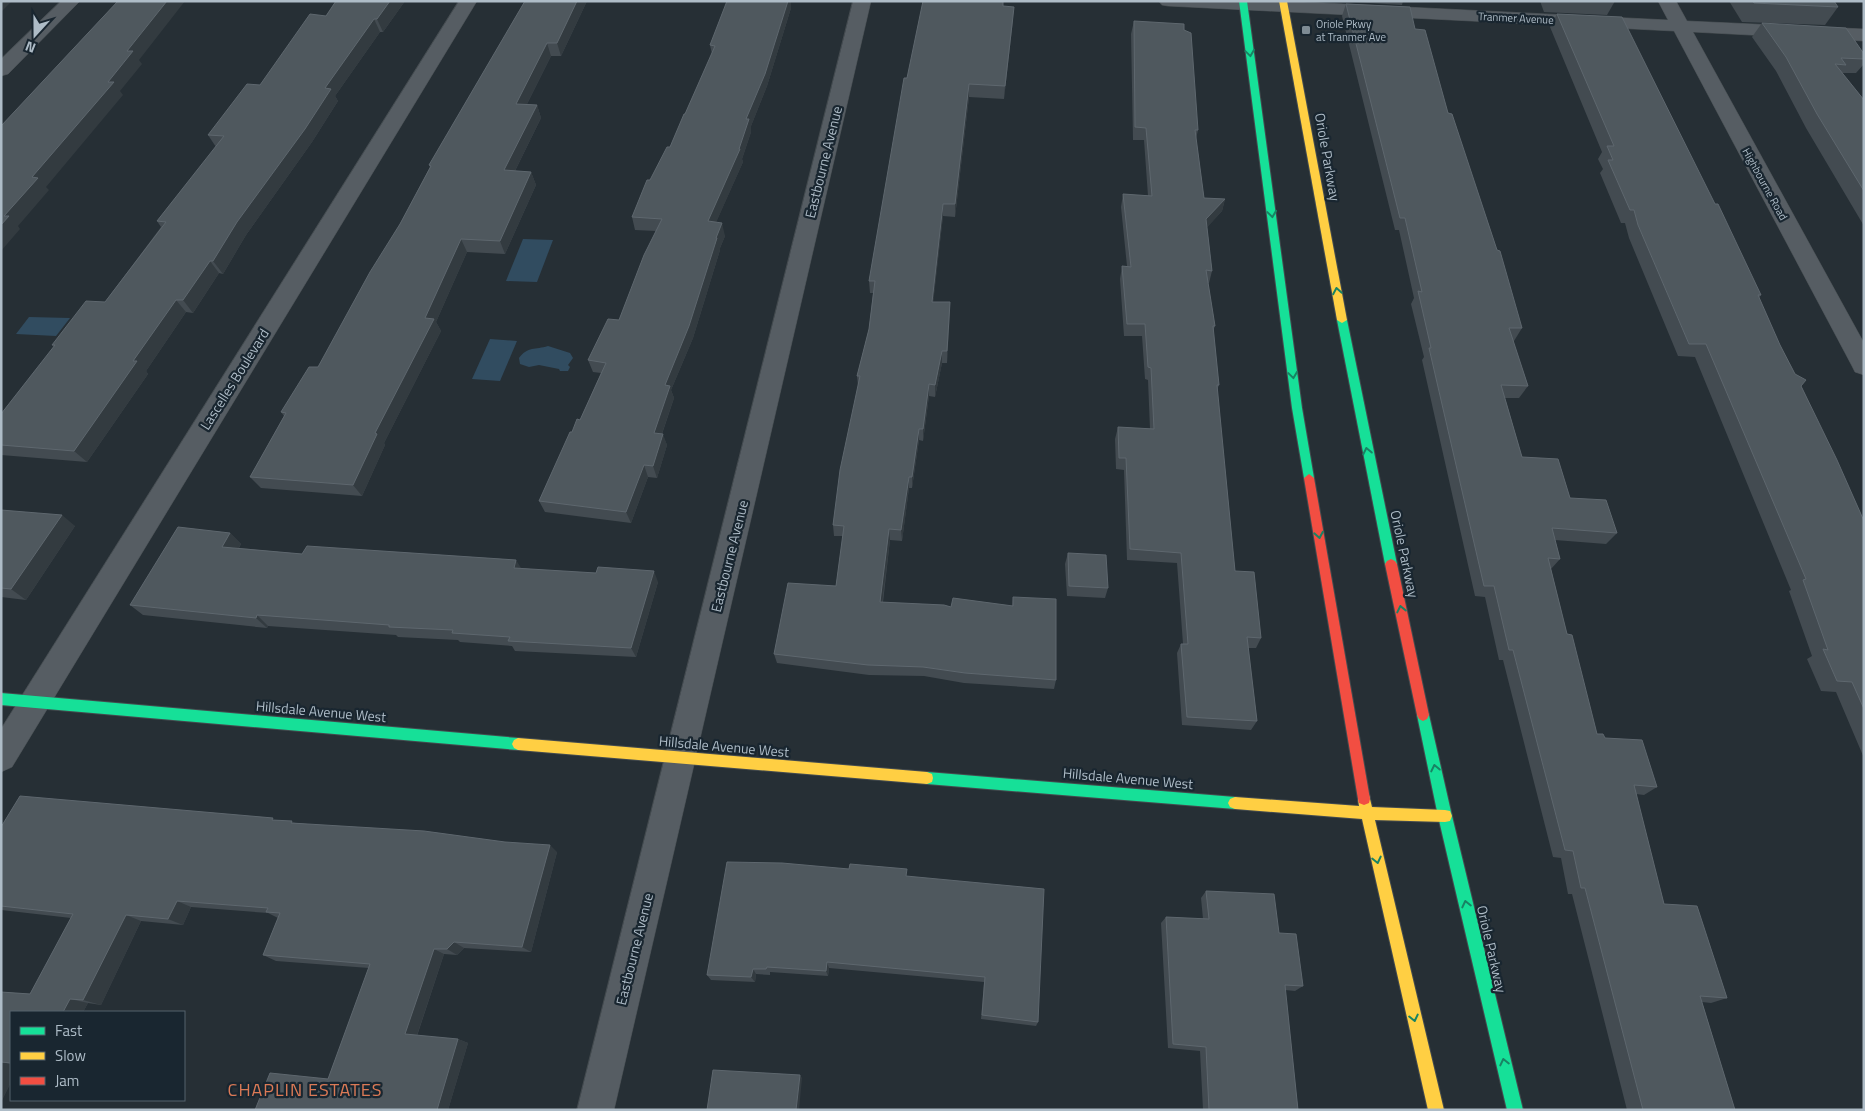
<svg xmlns="http://www.w3.org/2000/svg" width="1865" height="1111" viewBox="0 0 1865 1111" font-family="'Titillium Web',sans-serif">
<style>
.water{fill:#314c60}
.lines{fill:none;stroke-linecap:round;stroke-linejoin:round}
.street-casing{stroke:#444b4f;stroke-width:1}
.fast-casing{stroke:#444b4f;stroke-width:2}
.slow-casing{stroke:#444b4f;stroke-width:2}
.jam-casing{stroke:#444b4f;stroke-width:2}
.street{fill:#565d63;fill-rule:evenodd}
.fast{fill:#16e098;fill-rule:evenodd}
.slow{fill:#ffcf43;fill-rule:evenodd}
.jam{fill:#f24e42;fill-rule:evenodd}
.wall{fill:#434b51}
.shaded-wall{fill:#333b40}
.building{fill:#4f585e;stroke:#5e676e}
.oneway{stroke:#188364}
.poi-dot{fill:#7e8b94;stroke:#192630;stroke-width:2}
.labels{text-anchor:middle;dominant-baseline:central;stroke-width:4.5;stroke-linejoin:round;paint-order:stroke}
.far-street-label{font-size:11px;fill:#aebcc7;stroke:#192630}
.far-poi-label{font-size:11px;fill:#aebcc7;stroke:#192630;text-anchor:start}
.street-label{font-size:14px;fill:#aebcc7;stroke:#192630}
.near-neighbourhood-label{font-size:18px;letter-spacing:1px;fill:#db7a56;stroke:#192630}
</style>
<rect width="100%" height="100%" fill="#262f35"/>
<g class="water">
<polygon points="523,239 553,240 537,282 506,281"/>
<polygon points="29,317 70,318 56,336 16,334"/>
<polygon points="490,339 517,341 500,381 472,379"/>
<path d="M548 346 570 353 573 358 568 365 570 367 568 371H560L559 369 539 365 529 367 520 364 519 358C528 346 535 350 548 346Z"/>
</g>
<g class="lines">
<defs>
<g id="street">
<polygon points="61,1 80,1 8,74 1,76 1,59"/>
<polygon points="459,1 477,1 12,767 1,772 1,729"/>
<polygon points="853,1 871,1 614,1110 577,1110"/>
<polygon points="1159,1 1284,1 1668,20 1658,1 1676,1 1687,21 1864,29 1864,41 1693,32 1864,343 1864,375 1855,372 1852,366 1674,31 1168,6 1162,5"/>
</g>
<g id="fast">
<polygon points="1239,1 1247,1 1302,408 1314,478 1309,482 1304,478 1292,408"/>
<polygon points="1342,317 1347,320 1397,564 1395,567 1387,567 1385,564 1337,320"/>
<polygon points="1,693 518,738 522,740 524,744 522,748 518,750 1,705"/>
<polygon points="1423,709 1427,711 1429,715 1452,816 1523,1110 1507,1110 1438,816 1417,715 1419,711"/>
<polygon points="927,772 1235,797 1240,799 1242,803 1240,807 1235,809 927,784 922,782 921,778 922,774"/>
</g>
<g id="slow">
<polygon points="1279,1 1287,1 1347,320 1342,323 1337,320"/>
<polygon points="518,738 927,772 932,774 933,778 932,782 927,784 518,750 514,748 512,744 514,740"/>
<polygon points="1364,793 1369,795 1372,807 1445,810 1450,811 1452,816 1450,821 1445,822 1375,820 1444,1110 1428,1110 1362,819 1235,809 1230,807 1228,803 1230,799 1235,797 1359,806 1358,799 1359,795"/>
</g>
<g id="jam">
<polygon points="1309,474 1314,478 1370,799 1369,803 1364,805 1359,803 1358,799 1304,478"/>
<polygon points="1391,559 1395,561 1397,564 1429,715 1427,719 1423,721 1419,719 1417,715 1385,564 1387,561"/>
</g>
</defs>
<use href="#street" class="street-casing"/>
<use href="#fast" class="fast-casing"/>
<use href="#slow" class="slow-casing"/>
<use href="#jam" class="jam-casing"/>
<use href="#street" class="street"/>
<use href="#fast" class="fast"/>
<use href="#slow" class="slow"/>
<use href="#jam" class="jam"/>
</g>
<g class="wall">
<polygon points="336,1 405,1 383,32 380,32 335,96 338,101 312,142 246,235 223,274 219,273 193,313 186,312 146,371 148,374 87,462 1,455 1,414 54,347 52,345 105,302 161,227 157,221 216,147 208,135 260,85 326,16"/>
<polygon points="525,1 587,1 561,56 551,56 527,104 537,105 541,118 515,171 531,172 536,185 505,254 467,252 436,322 441,331 384,443 385,445 362,496 261,488 250,477 284,416 281,412 318,367 400,224 430,167 429,165"/>
<polygon points="1338,1 1403,1 1402,5"/>
<polygon points="1540,1 1615,1 1607,15 1544,12"/>
<polygon points="1729,1 1834,1 1838,7 1825,25 1742,22"/>
<polygon points="1346,4 1415,29 1448,113 1522,328 1514,341 1513,341 1528,386 1519,398 1505,398 1522,457 1570,498 1617,533 1606,544 1555,540 1560,559 1551,569 1567,634 1597,734 1605,738 1657,787 1644,795 1636,794 1664,904 1727,998 1711,1003 1702,1002 1735,1110 1627,1110 1572,894 1568,894 1561,858 1553,857 1503,660 1499,660 1485,597 1475,596 1422,360 1424,357 1411,304 1414,298 1399,230 1395,230 1342,16"/>
<polygon points="1003,6 1013,20 1004,99 969,97 955,217 943,216 933,302 950,302 947,363 942,363 935,397 929,396 923,441 919,440 912,488 909,488 902,541 890,540 883,602 951,607 1012,606 1013,597 1056,680 1054,689 964,683 924,676 869,675 777,663 774,654 836,586 843,536 834,536 833,525 858,386 857,376 869,329 873,293 870,293 869,281 907,78"/>
<polygon points="791,8 767,86 751,126 751,132 742,159 743,162 716,222 725,236 720,248 720,250 693,338 671,390 674,398 662,434 667,445 657,478 648,477 631,523 545,512 539,501 572,432 580,420 601,373 593,372 588,360 619,320 656,231 635,230 632,217 650,180 670,147 685,114 712,54 710,45"/>
<polygon points="1557,14 1761,295 1759,298 1780,345 1801,386 1864,521 1864,758 1836,692 1821,691 1807,659 1812,656 1789,591 1791,590 1695,357 1678,356 1629,238 1625,223 1621,223 1600,173 1603,169 1598,159 1602,152 1550,27"/>
<polygon points="1134,21 1198,130 1196,139 1204,198 1225,199 1222,211 1207,227 1212,271 1209,283 1208,283 1215,326 1213,331 1219,385 1217,390 1235,571 1261,638 1256,648 1248,648 1257,721 1251,730 1182,725 1177,653 1181,644 1183,644 1177,563 1127,560 1124,470 1116,469 1115,439 1118,427 1150,429 1148,380 1145,379 1142,336 1124,336 1120,279 1122,266 1127,266 1121,207 1123,194 1148,196 1144,140 1133,140 1131,34"/>
<polygon points="1762,23 1864,54 1864,64 1856,73 1842,73 1864,100 1864,226 1806,128 1776,71 1752,37"/>
<polygon points="1,510 75,526 26,600 1,597"/>
<polygon points="230,533 241,544 239,548 302,554 521,568 658,582 636,657 515,651 512,646 460,642 458,640 398,637 396,635 268,626 267,628 143,615 130,605"/>
<polygon points="1068,553 1108,588 1105,598 1067,596 1065,564"/>
<polygon points="276,820 296,823 557,852 531,952 464,948 457,955 444,954 417,1036 458,1039 468,1043 448,1110 255,1110 328,1079 369,968 276,961 263,955 278,918 268,913 191,907 183,925 141,921 101,1005 88,1003 83,1012 11,1012 11,1082 1,1102 1,992 30,994 71,918 1,910 1,827"/>
<polygon points="907,876 1038,1022 1036,1026 981,1019 984,982 829,968 828,976 770,972 770,975 756,974 755,982 711,980 707,975"/>
<polygon points="1206,891 1279,933 1303,986 1295,991 1285,990 1298,1110 1203,1110 1200,1051 1168,1048 1161,923 1166,917 1203,919 1201,898"/>
</g>
<g class="shaded-wall">
<polygon points="1,1 12,1 1,12"/>
<polygon points="167,1 185,1 139,60 142,64 120,91 123,95 46,187 49,190 18,226 20,229 1,251 1,225 4,216 32,177 108,82 127,51"/>
<polygon points="390,1 405,1 383,32 377,19"/>
<polygon points="577,1 587,1 561,56 557,43"/>
<polygon points="788,1 791,1 791,8 767,86 751,126 751,132 742,159 743,162 711,234 708,221 739,149 746,119"/>
<polygon points="1014,7 1013,20 1004,99 1005,86"/>
<polygon points="374,19 380,32 335,96 338,101 312,142 246,235 223,274 213,261 237,222 325,88"/>
<polygon points="547,43 551,56 521,116 516,104"/>
<polygon points="969,84 969,97 955,217 955,204"/>
<polygon points="537,105 541,118 509,183 504,170"/>
<polygon points="531,172 536,185 505,254 500,241"/>
<polygon points="1225,199 1222,211 1203,232 1206,219"/>
<polygon points="943,204 943,216 932,314 932,302"/>
<polygon points="722,223 725,236 720,248 720,250 693,338 671,390 674,398 658,445 654,433 665,385 716,238"/>
<polygon points="461,239 467,252 436,322 441,331 384,443 385,445 362,496 353,485 425,318"/>
<polygon points="210,261 219,273 193,313 183,300"/>
<polygon points="176,300 186,312 146,371 148,374 87,462 74,451 133,361"/>
<polygon points="950,302 950,315 947,363 947,351"/>
<polygon points="942,351 942,363 935,397 935,385"/>
<polygon points="929,384 929,396 923,441 923,429"/>
<polygon points="919,429 919,440 912,488 912,477"/>
<polygon points="663,434 667,445 657,478 653,466"/>
<polygon points="644,465 648,477 631,523 626,512"/>
<polygon points="909,477 909,488 902,541 901,530"/>
<polygon points="62,515 75,526 26,600 11,589"/>
<polygon points="889,529 890,540 881,612 880,602"/>
<polygon points="230,533 241,544 233,557 222,547"/>
<polygon points="516,560 523,571 514,568"/>
<polygon points="654,571 658,582 636,657 631,648"/>
<polygon points="257,615 268,626 267,628 256,618"/>
<polygon points="550,845 557,852 531,952 522,947"/>
<polygon points="177,901 191,907 183,925 168,919"/>
<polygon points="126,915 141,921 101,1005 83,1000"/>
<polygon points="454,942 464,948 457,955 447,949"/>
<polygon points="434,949 444,954 416,1038 405,1034"/>
<polygon points="827,962 829,968 828,976 826,971"/>
<polygon points="753,969 756,974 755,982 751,977"/>
<polygon points="70,999 88,1003 83,1012 63,1012"/>
<polygon points="458,1039 468,1043 448,1110 437,1110"/>
<polygon points="1,1062 11,1064 11,1082 1,1102"/>
<polygon points="800,1075 802,1078 799,1110 796,1110"/>
</g>
<g class="building">
<polygon points="118,1 167,1 127,51 133,51 108,82 114,82 32,177 38,178 4,216 9,216 1,225 1,126"/>
<polygon points="336,1 390,1 377,19 374,19 325,88 331,89 305,129 237,222 213,261 210,261 183,300 176,300 133,361 137,361 74,451 1,445 1,414 55,345 52,345 86,301 105,302 166,222 157,221 224,136 208,135 247,84 260,85 310,14 326,16"/>
<polygon points="525,1 577,1 557,43 547,43 516,104 537,105 504,170 531,172 500,241 461,239 425,318 434,319 375,433 377,434 353,485 250,477 286,413 281,412 309,367 318,367 370,272 400,224 431,166 429,165"/>
<polygon points="727,1 788,1 765,74 746,119 749,119 739,149 740,149 708,221 722,223 716,238 717,238 689,326 665,385 670,386 654,433 663,434 653,466 644,465 626,512 539,501 570,432 572,432 577,419 580,420 606,363 588,360 608,319 619,320 644,255 662,219 632,217 647,180 650,180 667,147 670,147 684,114 685,114 715,46 710,45"/>
<polygon points="923,1 1003,1 1003,6 1014,7 1005,86 969,84 955,204 943,204 932,302 950,302 947,351 942,351 935,385 929,384 923,429 919,429 912,477 909,477 901,530 889,529 880,602 944,605 951,607 953,598 1013,606 1013,597 1056,599 1056,680 965,673 923,667 868,665 774,654 788,583 836,586 844,526 833,525 840,470 860,376 857,376 869,329 875,281 869,281 904,78 907,78"/>
<polygon points="1753,1 1834,1 1838,7 1754,3"/>
<polygon points="1346,4 1410,7 1415,29 1425,30 1448,113 1452,114 1497,250 1500,251 1522,328 1509,328 1528,386 1501,385 1522,457 1558,459 1570,498 1606,500 1617,533 1552,528 1560,559 1548,558 1567,634 1572,635 1597,734 1603,734 1605,738 1642,740 1657,787 1634,785 1664,904 1697,906 1727,998 1700,996 1735,1110 1643,1110 1585,888 1581,888 1573,851 1565,850 1513,650 1509,650 1494,586 1484,586 1429,348 1431,348 1418,291 1422,292 1405,218 1400,218"/>
<polygon points="1557,14 1622,17 1715,204 1718,204 1761,295 1758,295 1780,345 1795,374 1806,380 1801,386 1837,460 1864,521 1864,709 1852,682 1837,681 1823,649 1828,650 1803,580 1806,579 1706,344 1689,344 1638,225 1634,210 1630,210 1608,160 1613,160 1607,146 1614,146"/>
<polygon points="1134,21 1184,24 1184,30 1191,33 1198,130 1195,130 1204,198 1225,199 1206,219 1212,271 1206,270 1215,326 1213,326 1219,385 1217,385 1235,571 1254,572 1261,638 1247,637 1257,721 1187,717 1181,644 1188,644 1181,553 1130,549 1126,458 1119,458 1118,427 1154,429 1151,368 1148,367 1145,324 1127,324 1122,266 1131,267 1123,194 1152,196 1146,128 1135,127"/>
<polygon points="1762,23 1846,28 1864,54 1864,59 1841,58 1846,65 1835,64 1864,100 1864,191 1817,114 1786,57"/>
<polygon points="1,510 62,515 11,589 1,588"/>
<polygon points="178,527 230,533 222,547 302,554 307,546 516,560 514,568 596,573 598,567 654,571 631,648 508,641 510,637 452,633 453,630 389,627 389,625 257,615 256,618 130,605"/>
<polygon points="1068,553 1106,555 1108,588 1069,586"/>
<polygon points="20,796 273,818 272,820 292,821 291,823 424,831 505,842 550,845 522,947 454,942 447,949 434,949 405,1034 458,1039 437,1110 255,1110 270,1073 328,1079 370,964 263,955 280,913 266,912 268,908 177,901 168,919 126,915 83,1000 70,999 63,1012 11,1012 11,1063 1,1062 1,992 30,994 73,914 1,906 1,827"/>
<polygon points="727,862 782,863 849,869 850,864 907,869 906,876 1044,889 1038,1022 982,1015 985,977 827,962 826,971 767,967 766,969 753,969 751,977 707,975"/>
<polygon points="1206,891 1274,894 1279,933 1296,934 1303,986 1285,985 1298,1110 1209,1110 1206,1047 1173,1044 1166,917 1209,919"/>
<polygon points="713,1070 800,1075 796,1110 707,1110"/>
</g>
<defs><path id="oneway-chevron" d="M-2-3.5L2.5 0L-2 3.5" fill="none" stroke-width="1.6" stroke-linecap="round" stroke-linejoin="round" transform="scale(1.25)"/></defs>
<g class="oneway">
<use href="#oneway-chevron" transform="translate(1250 53) rotate(82)"/>
<use href="#oneway-chevron" transform="translate(1272 214) rotate(82)"/>
<use href="#oneway-chevron" transform="translate(1337 291) rotate(-100)"/>
<use href="#oneway-chevron" transform="translate(1293 375) rotate(82)"/>
<use href="#oneway-chevron" transform="translate(1367 451) rotate(-102)"/>
<use href="#oneway-chevron" transform="translate(1319 535) rotate(80)"/>
<use href="#oneway-chevron" transform="translate(1401 609) rotate(-102)"/>
<use href="#oneway-chevron" transform="translate(1435 768) rotate(-102)"/>
<use href="#oneway-chevron" transform="translate(1377 860) rotate(77)"/>
<use href="#oneway-chevron" transform="translate(1466 904) rotate(-103)"/>
<use href="#oneway-chevron" transform="translate(1414 1018) rotate(77)"/>
<use href="#oneway-chevron" transform="translate(1504 1062) rotate(-103)"/>
</g>
<rect class="poi-dot" x="1301" y="25" width="10" height="10" rx="2.5"/>
<g class="labels">
<g class="far-street-label">
<text transform="translate(1516 18) rotate(3)">Tranmer Avenue</text>
<text transform="translate(1765 184) rotate(61)">Highbourne Road</text>
</g>
<g class="far-poi-label">
<text x="1316" y="24">Oriole Pkwy<tspan x="1316" dy="13">at Tranmer Ave</tspan></text>
</g>
<g class="street-label">
<text transform="translate(1328 157) rotate(80)">Oriole Parkway</text>
<text transform="translate(823 162) rotate(-76)">Eastbourne Avenue</text>
<text transform="translate(234 379) rotate(-58)">Lascelles Boulevard</text>
<text transform="translate(1405 554) rotate(78)">Oriole Parkway</text>
<text transform="translate(729 556) rotate(-76)">Eastbourne Avenue</text>
<text transform="translate(321 711) rotate(5)">Hillsdale Avenue West</text>
<text transform="translate(724 746) rotate(5)">Hillsdale Avenue West</text>
<text transform="translate(1128 778) rotate(5)">Hillsdale Avenue West</text>
<text transform="translate(634 949) rotate(-76)">Eastbourne Avenue</text>
<text transform="translate(1492 949) rotate(77)">Oriole Parkway</text>
</g>
<g class="near-neighbourhood-label">
<text x="305" y="1089">CHAPLIN ESTATES</text>
</g>
</g>
<rect width="1865" height="1111" fill="none" stroke="#aebcc7" stroke-width="5"/>
<rect x="10" y="1011" width="175" height="90" fill="#192630" stroke="#55626c"/>
<rect x="20" y="1027" width="25" height="8" fill="#16e098" stroke="#55626c"/>
<text x="55" y="1036" font-size="15" fill="#aebcc7">Fast</text>
<rect x="20" y="1052" width="25" height="8" fill="#ffcf43" stroke="#55626c"/>
<text x="55" y="1061" font-size="15" fill="#aebcc7">Slow</text>
<rect x="20" y="1077" width="25" height="8" fill="#f24e42" stroke="#55626c"/>
<text x="55" y="1086" font-size="15" fill="#aebcc7">Jam</text>
<g transform="translate(35 35) rotate(201)" stroke="#192630" stroke-width="4" paint-order="stroke">
<path d="M0-4L9 19L0 12L-9 19Z" fill="#aebcc7"/>
<text y="-8" font-size="14" font-weight="bold" text-anchor="middle" fill="#aebcc7">N</text>
</g>
</svg>
